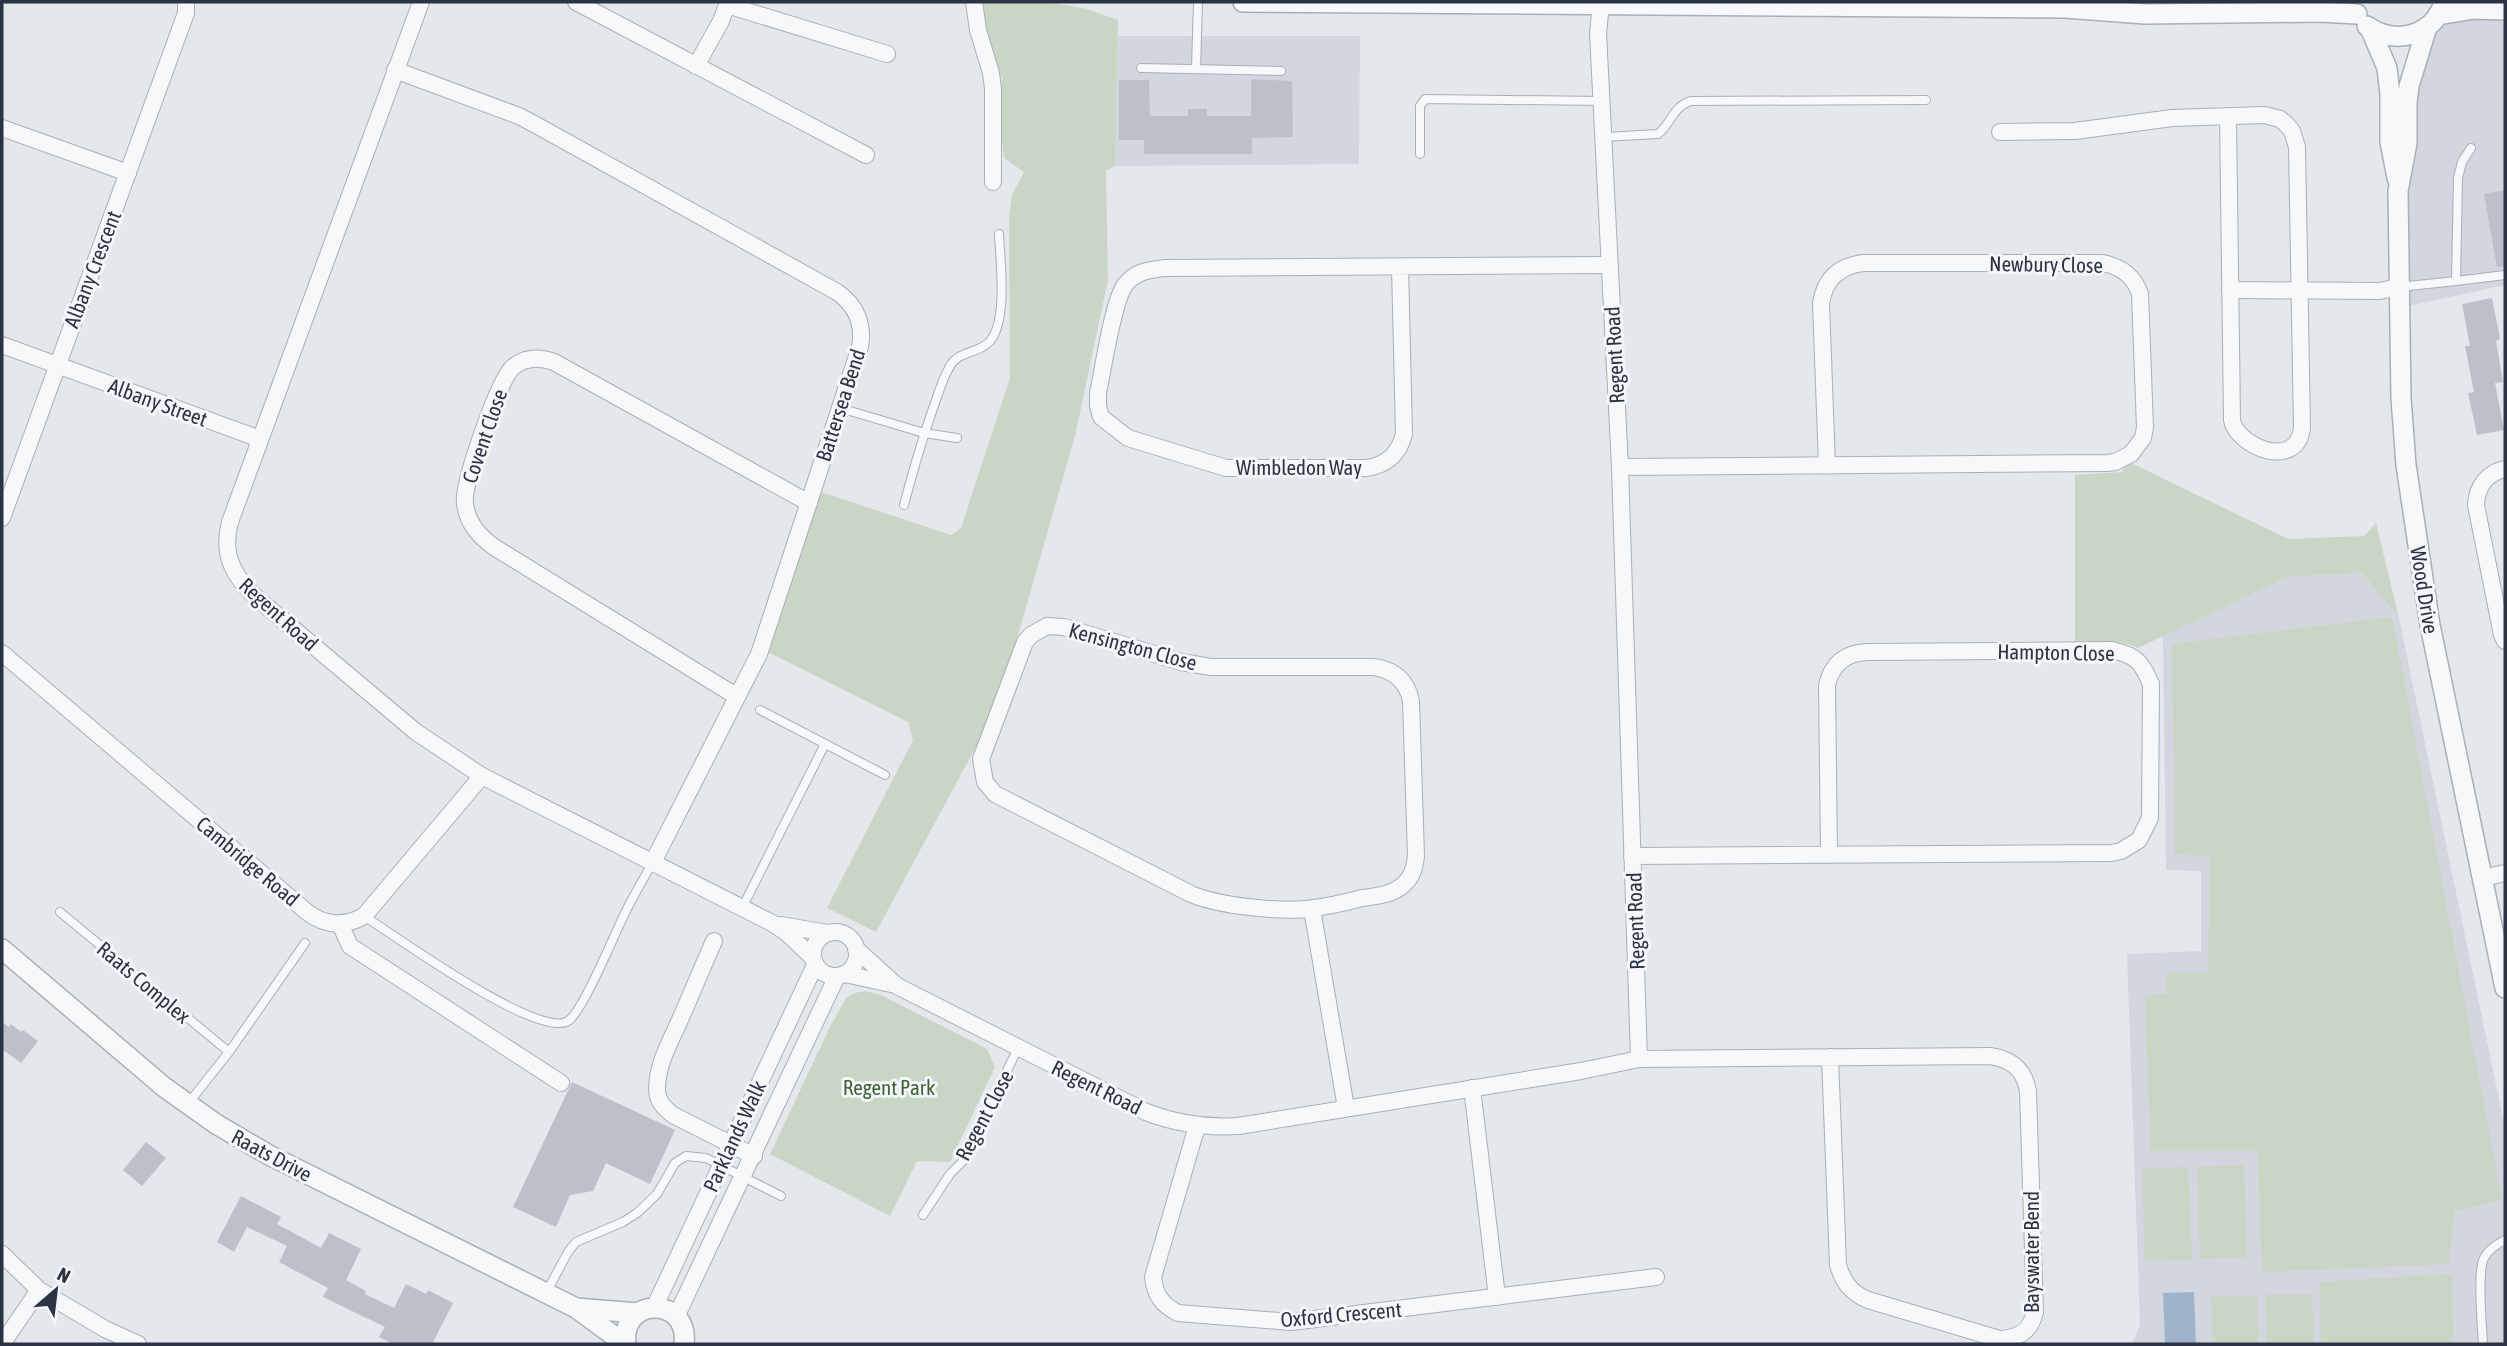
<svg xmlns="http://www.w3.org/2000/svg" width="2507" height="1346" viewBox="0 0 2507 1346" font-family="'Asap Condensed',sans-serif">
<style>
.built{fill:#d2d6de}
.green{fill:#c9d6c5}
.water{fill:#9fb4cc}
.building{fill:#bbc0ca}
.lines{fill:none;stroke-linecap:round;stroke-linejoin:round}
.service-casing{stroke:#a9aeb7;stroke-width:10}
.minor-casing{stroke:#a9aeb7;stroke-width:18}
.tertiary-casing{stroke:#a9aeb7;stroke-width:22}
.service{stroke:#f7f8fa;stroke-width:8}
.minor{stroke:#f7f8fa;stroke-width:16}
.tertiary{stroke:#f7f8fa;stroke-width:19}
.labels{text-anchor:middle;dominant-baseline:central;stroke-width:6;stroke-linejoin:round;paint-order:stroke}
.street-label{font-size:21px;fill:#2b3445;stroke:#f4f6f9}
.park-label{font-size:21px;fill:#3f6138;stroke:#f4f6f9}
</style>
<rect width="100%" height="100%" fill="#e4e7ec"/>
<g class="built">
<polygon points="2505,10 2505,285 2399,308 2398,191 2427,28"/>
<polygon points="1118,36 1360,36 1359,164 1115,166"/>
<polygon points="2362,573 2399,618 2505,1128 2505,1344 2132,1344 2140,1325 2127,954 2201,951 2201,871 2166,870 2163,636 2288,577"/>
</g>
<g class="green">
<polygon points="981,2 1044,2 1084,8 1118,20 1115,166 1106,171 1108,280 1075,436 1017,639 978,743 876,932 827,908 913,740 908,722 768,652 821,492 951,535 961,528 1010,378 1009,217 1012,195 1024,172 1004,158 1001,130 1002,78 989,49"/>
<path d="M2127 461 2288 539 2364 536 2376 523 2399 618 2362 573 2288 577 2138 648C2118 638 2096 642 2075 642V475L2122 472Z"/>
<polygon points="2392,617 2502,1200 2454,1211 2449,1264 2262,1272 2258,1151 2151,1151 2145,995 2167,994 2166,973 2208,973 2210,857 2175,854 2172,644"/>
<polygon points="865,991 881,995 987,1049 995,1067 950,1162 917,1161 890,1216 770,1154 831,1025 847,997 855,993"/>
<polygon points="2244,1165 2247,1257 2200,1259 2197,1166"/>
<polygon points="2188,1167 2192,1260 2145,1261 2142,1168"/>
<polygon points="2452,1274 2453,1344 2321,1344 2320,1282"/>
<polygon points="2312,1294 2314,1344 2267,1344 2266,1295"/>
<polygon points="2257,1295 2259,1344 2213,1344 2211,1297"/>
</g>
<polygon class="water" points="2194,1292 2196,1344 2165,1344 2163,1293"/>
<g class="building">
<polygon points="1251,79 1292,81 1293,137 1252,138 1252,154 1144,154 1144,140 1119,140 1119,80 1149,80 1150,116 1188,116 1188,109 1207,109 1207,116 1251,116"/>
<polygon points="2505,190 2505,266 2497,267 2484,194"/>
<polygon points="2492,298 2500,339 2496,341 2503,382 2495,383 2504,430 2477,435 2468,393 2474,392 2465,346 2470,346 2462,304"/>
<polygon points="2,1022 9,1027 11,1024 21,1032 23,1030 38,1041 21,1063 2,1049"/>
<polygon points="572,1082 675,1130 650,1184 606,1163 593,1191 570,1195 556,1227 513,1207"/>
<polygon points="146,1142 166,1158 142,1186 123,1170"/>
<polygon points="241,1196 281,1217 277,1224 321,1248 329,1233 361,1249 346,1280 366,1291 365,1294 394,1308 406,1284 426,1294 428,1290 453,1303 432,1344 393,1344 379,1337 385,1327 323,1297 328,1288 279,1262 287,1246 247,1227 234,1252 217,1242"/>
</g>
<g class="lines">
<defs>
<g id="service">
<polyline points="1141,68 1281,71"/>
<polyline points="1196,69 1198,2"/>
<path d="M1604 137 1658 134C1672 123 1673 106 1691 101L1926 100"/>
<polyline points="1420,154 1420,106 1425,99 1602,101"/>
<polyline points="2456,281 2505,275"/>
<polyline points="2399,287 2456,281 2458,178 2462,162 2471,148"/>
<polyline points="840,408 924,433 957,438"/>
<path d="M904 505C913 471 923 436 935 403 939 391 943 378 949 368 956 353 971 354 984 346 1010 332 1000 260 999 234"/>
<polyline points="760,710 885,775"/>
<polyline points="742,908 825,744"/>
<polyline points="60,912 229,1052"/>
<path d="M364 916C394 935 539 1040 568 1021 583 1012 616 930 627 909 635 893 644 878 653 862"/>
<polyline points="187,1105 229,1052 305,943"/>
<polyline points="923,1215 950,1174 963,1161 1018,1048"/>
<polyline points="546,1293 568,1252 576,1242 623,1222 637,1213 657,1194 675,1163 686,1156 706,1158 781,1196"/>
<path d="M2483 1344C2482 1326 2477 1272 2484 1258 2488 1250 2497 1244 2505 1240"/>
</g>
<g id="minor">
<path d="M421 2 230 522C221 555 234 578 259 600L416 732 482 776 772 923 787 933 813 958"/>
<polyline points="576,2 866,155"/>
<polyline points="974,2 978,30 991,73 993,89 993,182"/>
<polyline points="1601,4 1598,33 1620,467 1639,1059"/>
<polyline points="727,5 887,54"/>
<polyline points="696,66 721,21 728,2"/>
<path d="M395 70 519 116 536 125 837 292C856 305 864 324 860 347L759 654 653 862"/>
<polyline points="2,128 128,173"/>
<path d="M2000 132 2075 131 2172 118 2265 115 2280 119 2286 124 2292 131 2297 147 2302 428C2297 471 2237 447 2232 420L2228 116"/>
<path d="M1400 267 1404 434C1399 454 1387 465 1366 468H1226L1128 438 1101 417 1098 406V393C1103 370 1113 301 1125 285 1135 271 1150 270 1165 268L1609 265"/>
<polyline points="2230,290 2380,291 2398,287"/>
<polyline points="2,345 260,439"/>
<path d="M1620 467 2107 463 2115 462 2131 454 2143 438 2145 427 2140 294C2134 276 2122 267 2103 263H1863C1839 266 1825 279 1821 303L1827 466"/>
<path d="M2505 469C2487 473 2477 486 2476 505L2502 635 2505 641"/>
<polyline points="2,518 186,13 186,2"/>
<path d="M1047 626 1064 627 1181 662 1211 667H1374C1394 670 1407 681 1411 701L1416 856C1415 867 1412 878 1403 885 1392 895 1376 896 1362 898 1347 902 1331 906 1314 908 1284 913 1219 906 1191 894L995 794 985 782 981 759 1025 642 1031 635Z"/>
<path d="M2 653 307 912C325 926 344 927 364 916L482 776"/>
<path d="M736 696 494 547C479 536 467 523 465 503 462 484 499 379 513 367 525 357 540 357 554 362L809 503"/>
<path d="M1632 856 2111 853 2121 851 2139 840 2150 818 2151 684C2141 661 2137 656 2112 650L1867 652C1845 653 1832 664 1827 685L1829 855"/>
<polyline points="2483,878 2505,873"/>
<polyline points="1312,909 1346,1108"/>
<polyline points="340,924 350,946 561,1083"/>
<polyline points="781,925 827,933"/>
<circle cx="835" cy="954" r="22"/>
<path d="M714 941C702 968 691 995 679 1022 670 1042 657 1065 657 1089 657 1101 664 1108 673 1115L754 1156"/>
<path d="M856 949 897 986 1146 1112C1177 1124 1205 1128 1238 1126L1581 1071 1639 1059 1990 1056C2011 1059 2024 1069 2028 1091L2035 1312C2031 1331 2018 1339 1999 1339L1868 1300C1851 1293 1843 1282 1838 1265L1830 1057"/>
<polyline points="845,974 891,984"/>
<polyline points="1472,1088 1497,1297"/>
<path d="M1197 1126 1153 1277C1155 1295 1162 1305 1178 1313L1291 1322 1656 1277"/>
<polyline points="2,1254 39,1290 105,1329 138,1344"/>
<polyline points="654,1308 815,965"/>
<polyline points="676,1317 837,976"/>
<polyline points="2,1344 39,1290"/>
</g>
<g id="tertiary">
<polyline points="1243,2 2065,8 2145,14 2320,12 2357,14"/>
<polyline points="2438,15 2474,9 2505,10"/>
<path d="M2367 26C2395 46 2434 36 2444 2"/>
<polyline points="2427,27 2409,86 2407,103 2407,143 2398,191 2401,398 2406,465 2430,625 2505,988"/>
<polyline points="2370,28 2387,68 2390,94 2390,142 2397,178"/>
<polyline points="2,949 164,1087 216,1124 269,1155 576,1308 625,1344"/>
<polyline points="576,1308 638,1313"/>
<path d="M626 1344C620 1296 690 1296 684 1344"/>
</g>
</defs>
<use href="#service" class="service-casing"/>
<use href="#minor" class="minor-casing"/>
<use href="#tertiary" class="tertiary-casing"/>
<use href="#service" class="service"/>
<use href="#minor" class="minor"/>
<use href="#tertiary" class="tertiary"/>
</g>
<g class="labels">
<g class="street-label">
<text transform="translate(2046 264) rotate(1)">Newbury Close</text>
<text transform="translate(92 269) rotate(-69)">Albany Crescent</text>
<text transform="translate(1614 355) rotate(-93)">Regent Road</text>
<text transform="translate(158 402) rotate(20)">Albany Street</text>
<text transform="translate(840 405) rotate(-72)">Battersea Bend</text>
<text transform="translate(484 436) rotate(-71)">Covent Close</text>
<text x="1299" y="467">Wimbledon Way</text>
<text transform="translate(2425 590) rotate(81)">Wood Drive</text>
<text transform="translate(279 614) rotate(42)">Regent Road</text>
<text transform="translate(1133 646) rotate(15)">Kensington Close</text>
<text transform="translate(2056 652) rotate(1)">Hampton Close</text>
<text transform="translate(248 861) rotate(40)">Cambridge Road</text>
<text transform="translate(1635 921) rotate(-92)">Regent Road</text>
<text transform="translate(144 982) rotate(40)">Raats Complex</text>
<text transform="translate(1097 1087) rotate(26)">Regent Road</text>
<text transform="translate(984 1115) rotate(-62)">Regent Close</text>
<text transform="translate(734 1136) rotate(-65)">Parklands Walk</text>
<text transform="translate(272 1155) rotate(28)">Raats Drive</text>
<text transform="translate(2031 1252) rotate(-90)">Bayswater Bend</text>
<text transform="translate(1341 1314) rotate(-5)">Oxford Crescent</text>
</g>
<g class="park-label">
<text x="889" y="1087">Regent Park</text>
</g>
</g>
<rect width="2507" height="1346" fill="none" stroke="#2b3445" stroke-width="7"/>
<g transform="translate(56 1290) rotate(28)" stroke="#f4f6f9" stroke-width="5" paint-order="stroke">
<path d="M0-5L12 26L0 18L-12 26Z" fill="#2b3445"/>
<text y="-10" font-size="19" font-weight="bold" text-anchor="middle" fill="#2b3445">N</text>
</g>
</svg>
